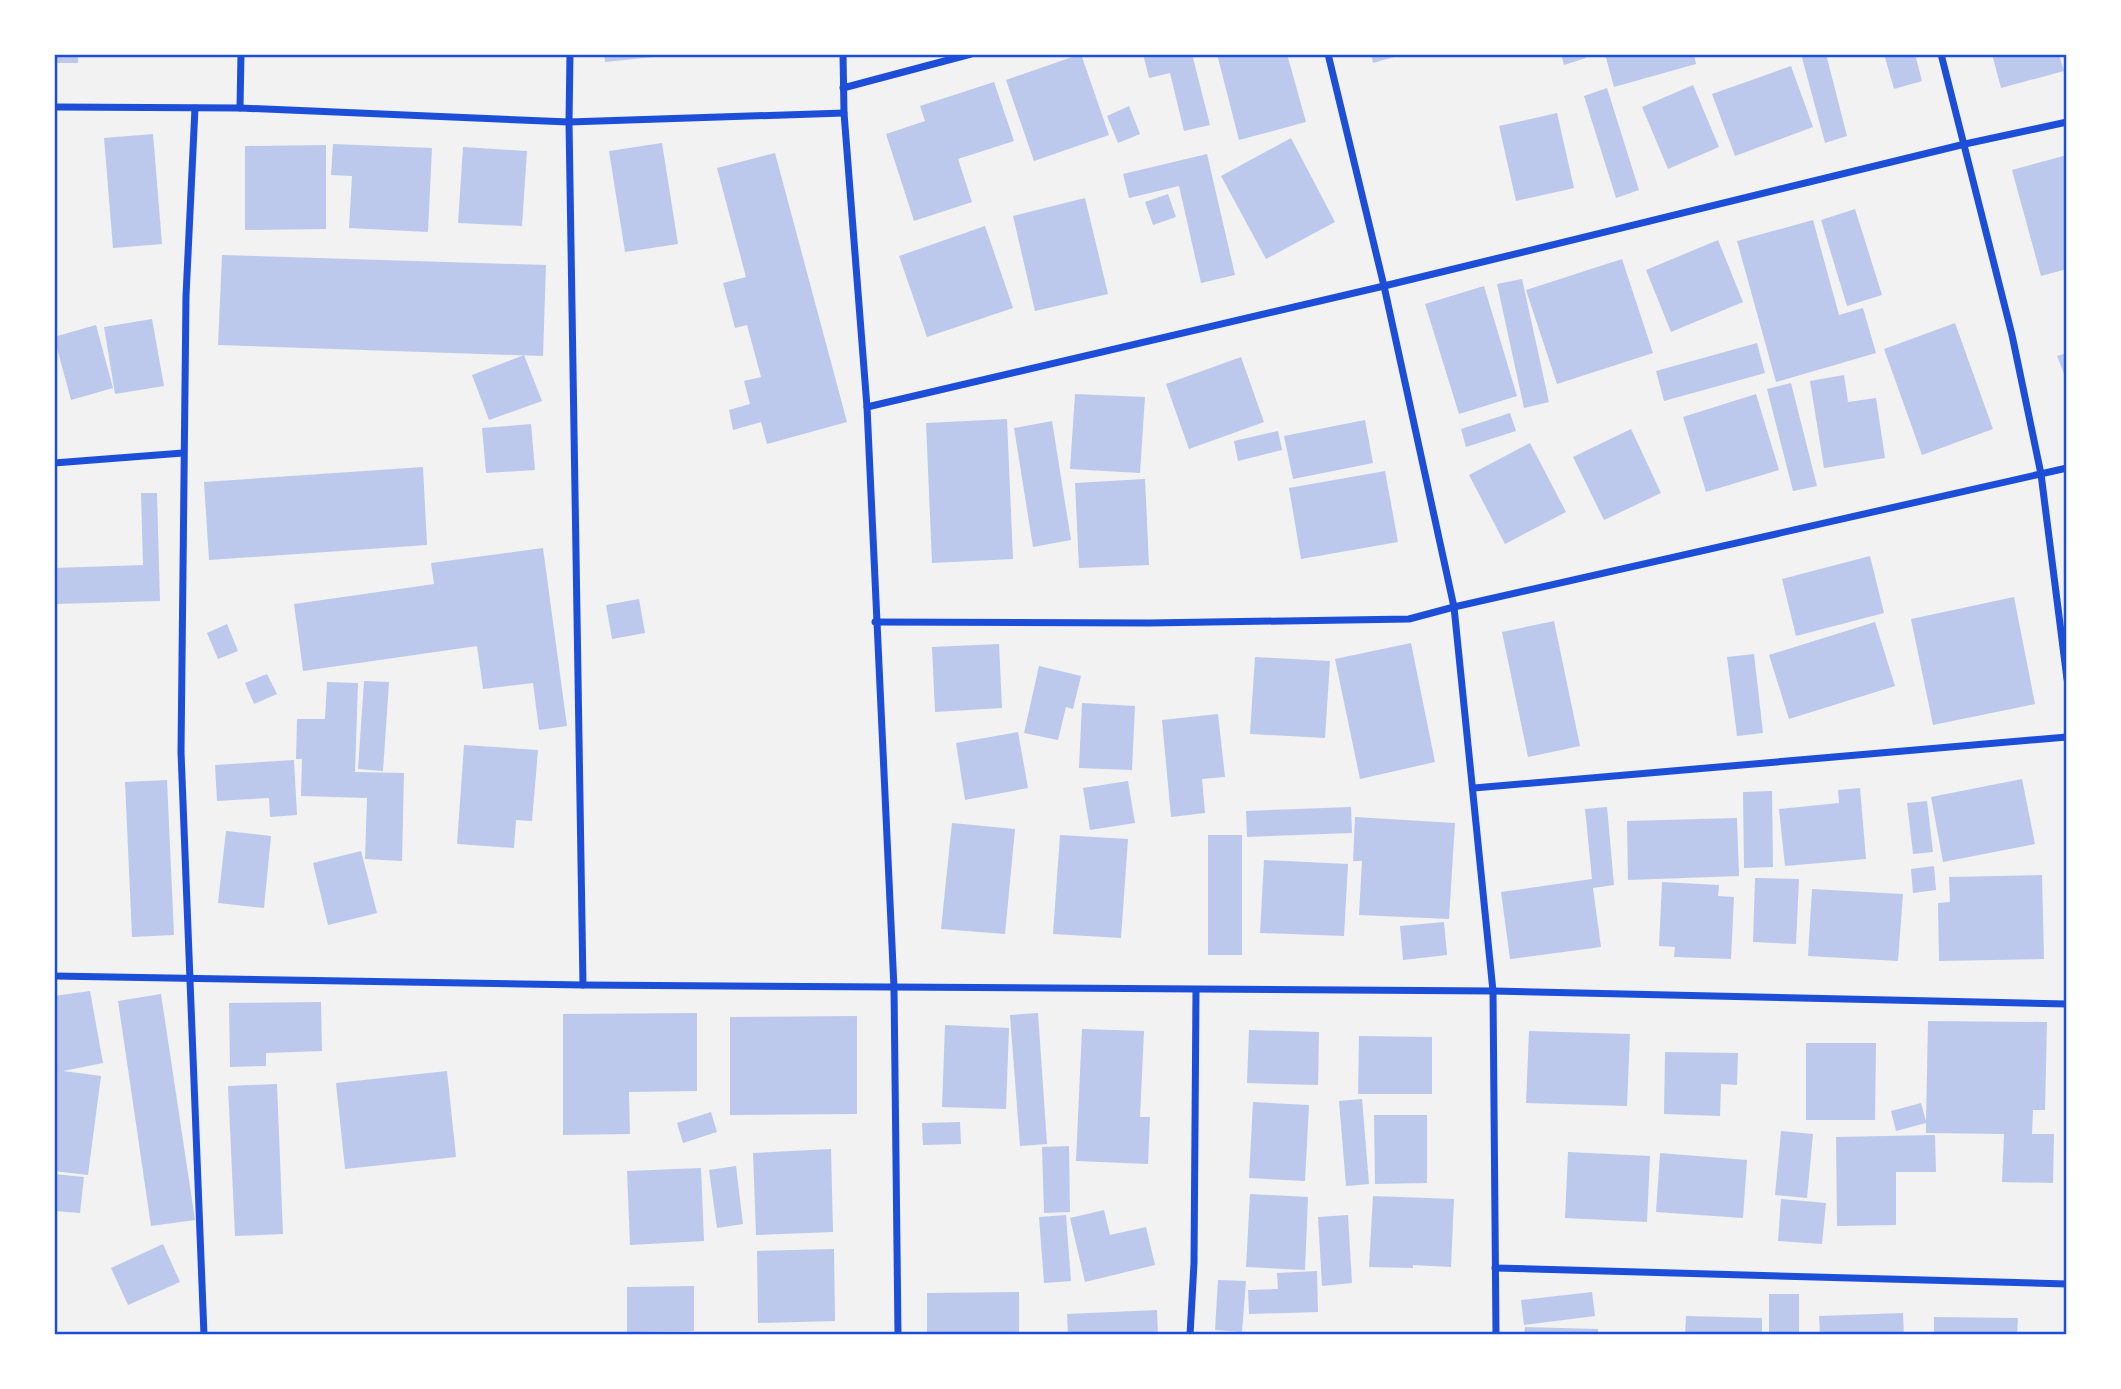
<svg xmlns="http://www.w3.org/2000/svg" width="2121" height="1389" viewBox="0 0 2121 1389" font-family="'Alegreya Sans',sans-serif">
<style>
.building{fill:#bdc9ec}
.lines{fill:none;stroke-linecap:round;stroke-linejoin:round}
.minor{stroke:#1d4ed8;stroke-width:7}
.neatline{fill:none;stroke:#1d4ed8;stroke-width:2.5}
</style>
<rect width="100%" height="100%" fill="#f2f2f2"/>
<g class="building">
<rect x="54" y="54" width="24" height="9"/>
<polygon points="604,54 654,54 654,57 605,62"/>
<polygon points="1081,54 1109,135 1034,161 1006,80"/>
<polygon points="1143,54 1192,54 1210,125 1184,131 1170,73 1149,78"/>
<polygon points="1217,54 1287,54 1306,122 1239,140"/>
<polygon points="1371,54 1401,54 1401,55 1373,63"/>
<polygon points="1561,54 1585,54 1586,58 1564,65"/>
<polygon points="1605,54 1694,54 1696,64 1614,87"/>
<polygon points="1801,54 1826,54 1847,136 1825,143"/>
<polygon points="1884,54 1915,54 1922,81 1894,89"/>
<polygon points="1992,54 2059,54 2064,71 2001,88"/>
<polygon points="1791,66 1813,127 1735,156 1712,94"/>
<polygon points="994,82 1014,141 958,159 972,202 914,221 886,134 925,121 920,106"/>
<polygon points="1693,85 1719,147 1668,169 1642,107"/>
<polygon points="1607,88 1639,190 1616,198 1584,96"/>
<polygon points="1129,106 1140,134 1118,143 1107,116"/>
<polygon points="1557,113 1574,188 1516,201 1499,126"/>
<polygon points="153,134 162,244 113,248 104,138"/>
<polygon points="1291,138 1335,222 1266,259 1221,176"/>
<rect x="54" y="141" width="3" height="90"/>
<polygon points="662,143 678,244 625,252 609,151"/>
<polygon points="333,144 432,148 428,232 349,228 352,176 331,175"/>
<polygon points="326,145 326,229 245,230 245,146"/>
<polygon points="463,147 527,151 522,226 458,223"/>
<polygon points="775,153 847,422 767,444 761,422 733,430 729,410 750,404 744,381 761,377 747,325 735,328 723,283 746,277 717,168"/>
<polygon points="1207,154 1235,275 1201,283 1179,186 1129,198 1123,174"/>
<polygon points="2067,155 2067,269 2041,276 2012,170"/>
<polygon points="1168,194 1176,217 1153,225 1145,202"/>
<polygon points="1085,198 1108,294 1035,311 1013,216"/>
<polygon points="1855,209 1882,295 1847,306 1821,220"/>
<polygon points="1813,220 1839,315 1863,308 1876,353 1776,382 1737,241"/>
<polygon points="985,226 1013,308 927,337 899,256"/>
<polygon points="1718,240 1743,302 1671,332 1646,270"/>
<polygon points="222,255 546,265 543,356 218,345"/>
<polygon points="1622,259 1653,353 1557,384 1526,290"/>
<polygon points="1522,279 1549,402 1524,408 1497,284"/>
<polygon points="1484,286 1517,396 1459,414 1425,304"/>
<polygon points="152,319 164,386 115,394 104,327"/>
<polygon points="1955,323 1993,429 1922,455 1884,349"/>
<polygon points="96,325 113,388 71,400 54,337"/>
<polygon points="1757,343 1765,373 1664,401 1656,371"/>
<polygon points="2067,353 2067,381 2057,356"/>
<polygon points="524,355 542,401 489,420 472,375"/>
<polygon points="1241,357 1264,422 1189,449 1166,384"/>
<polygon points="1844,375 1848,402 1876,398 1885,458 1824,468 1810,381"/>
<polygon points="1791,383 1817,486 1793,491 1767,389"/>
<polygon points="1075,394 1145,397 1140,473 1070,469"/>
<polygon points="1756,394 1779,470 1706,492 1683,417"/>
<polygon points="1510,413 1516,431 1466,447 1461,429"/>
<polygon points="1007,419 1013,559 932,563 926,423"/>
<polygon points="1365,420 1373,463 1293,479 1284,436"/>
<polygon points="1052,421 1071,540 1033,547 1014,428"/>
<polygon points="531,424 535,470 486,473 482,428"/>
<polygon points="1631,429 1661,493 1604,520 1573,457"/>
<polygon points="1278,431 1282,450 1238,461 1234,441"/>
<polygon points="1530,443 1566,512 1505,544 1469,475"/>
<polygon points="423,467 427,545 209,560 204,482"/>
<polygon points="1385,471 1398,542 1301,559 1289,488"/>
<polygon points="1145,479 1149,565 1079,568 1075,483"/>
<polygon points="141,493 157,493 160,601 54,604 54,568 143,565"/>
<polygon points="543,548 567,726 539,730 533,683 483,689 477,646 303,671 294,604 434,584 431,563"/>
<polygon points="1870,556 1884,613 1796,636 1782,579"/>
<polygon points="2014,597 2035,704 1933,725 1911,619"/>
<polygon points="639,599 645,633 612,639 606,605"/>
<polygon points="1554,621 1580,746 1528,757 1502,632"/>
<polygon points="1875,622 1895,686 1789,719 1769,655"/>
<polygon points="227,624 238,651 218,659 207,633"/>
<polygon points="1411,643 1435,762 1360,779 1335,659"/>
<polygon points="999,644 1002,708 935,712 932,647"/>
<polygon points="1754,654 1763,733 1737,736 1727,657"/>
<polygon points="1255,657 1330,661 1325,738 1250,734"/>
<polygon points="1039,666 1081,676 1073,709 1066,707 1058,740 1024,733"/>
<polygon points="267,674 277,694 254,704 245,683"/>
<polygon points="364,681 389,682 383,771 358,769"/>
<polygon points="327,682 358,683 355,772 404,773 402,861 365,859 367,798 301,796 302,759 296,759 297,719 325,719"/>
<polygon points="1082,703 1135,706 1132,770 1079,768"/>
<polygon points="1218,714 1225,777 1202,779 1205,813 1171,817 1162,720"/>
<polygon points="1018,732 1028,788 965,800 956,743"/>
<polygon points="464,745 538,750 532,821 516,820 514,848 457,844"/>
<polygon points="294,760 297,815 270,817 269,798 217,801 215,765"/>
<polygon points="2022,779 2035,844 1943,862 1931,797"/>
<polygon points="167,780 174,935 132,937 125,782"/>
<polygon points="1128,781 1135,823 1090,830 1083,788"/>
<polygon points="1860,788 1866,859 1785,866 1779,809 1839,803 1838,790"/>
<polygon points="1772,791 1773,867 1744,868 1743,792"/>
<polygon points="1927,801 1933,852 1913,854 1907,803"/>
<polygon points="1351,807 1352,833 1247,837 1246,811"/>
<polygon points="1607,807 1614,885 1593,888 1601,947 1510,959 1501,892 1592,879 1585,809"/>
<polygon points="1355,817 1455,823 1449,919 1359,915 1362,861 1353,861"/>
<polygon points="1737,818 1739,876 1628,880 1627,821"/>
<polygon points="952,823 1015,829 1005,934 941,929"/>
<polygon points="226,831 271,836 264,908 218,903"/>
<polygon points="1060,835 1128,839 1121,938 1053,934"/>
<rect x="1208" y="835" width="34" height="120"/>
<polygon points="361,851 377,913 328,925 313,863"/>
<polygon points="1264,860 1348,864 1344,936 1260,933"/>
<polygon points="1934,866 1936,890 1913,893 1911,869"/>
<polygon points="2042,875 2044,959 1939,961 1938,903 1950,902 1949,877"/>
<polygon points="1755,878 1799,879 1796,944 1753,942"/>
<polygon points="1662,882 1719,885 1718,896 1734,897 1731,959 1674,957 1675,947 1659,946"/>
<polygon points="1812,889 1903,894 1898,961 1808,956"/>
<polygon points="1444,922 1447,955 1403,960 1400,926"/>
<polygon points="90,991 103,1063 63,1071 101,1076 88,1175 54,1171 54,996"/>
<polygon points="161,994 195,1220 151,1226 118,1001"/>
<polygon points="321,1002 322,1051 266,1053 266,1066 230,1067 229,1003"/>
<polygon points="697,1013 697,1091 629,1092 630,1134 563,1135 563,1014"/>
<polygon points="1038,1013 1047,1144 1020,1146 1010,1015"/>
<polygon points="857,1016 857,1114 730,1115 730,1017"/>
<polygon points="1928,1021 2047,1022 2045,1110 2033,1110 2032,1134 2054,1134 2053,1183 2002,1182 2004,1134 1926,1133 1926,1123 1896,1131 1891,1111 1921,1103 1926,1121"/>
<polygon points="945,1025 1009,1028 1006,1109 942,1107"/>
<polygon points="1082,1029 1144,1031 1140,1117 1150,1117 1148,1164 1076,1161"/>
<polygon points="1249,1030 1319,1032 1318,1085 1247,1083"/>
<polygon points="1529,1031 1630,1034 1627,1106 1526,1103"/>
<polygon points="1359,1036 1432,1037 1432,1094 1358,1094"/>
<polygon points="1806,1043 1876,1043 1875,1120 1806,1120"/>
<polygon points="1665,1052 1738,1053 1737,1085 1721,1084 1720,1116 1664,1114"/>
<polygon points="447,1071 456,1157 345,1169 336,1083"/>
<polygon points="277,1084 283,1234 235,1236 228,1086"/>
<polygon points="1362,1099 1369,1184 1346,1186 1339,1101"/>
<polygon points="1253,1102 1309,1105 1305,1181 1249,1178"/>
<polygon points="711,1112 717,1132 683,1143 677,1123"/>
<polygon points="1374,1115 1427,1115 1427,1183 1375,1184"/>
<polygon points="960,1122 961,1144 923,1145 922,1123"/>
<polygon points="1781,1131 1813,1134 1807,1198 1775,1195"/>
<polygon points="1935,1135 1936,1172 1896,1172 1896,1225 1837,1226 1836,1137"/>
<polygon points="1069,1146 1070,1212 1044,1213 1042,1147"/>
<polygon points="831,1149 833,1232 756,1235 753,1153"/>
<polygon points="1568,1152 1650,1156 1647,1222 1565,1218"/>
<polygon points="1660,1153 1747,1160 1743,1218 1656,1212"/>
<polygon points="736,1166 743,1224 717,1228 709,1170"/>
<polygon points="701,1168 704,1241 630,1245 627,1171"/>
<polygon points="54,1174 84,1177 80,1213 54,1211"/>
<polygon points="1250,1194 1308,1197 1305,1270 1246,1267"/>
<polygon points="1373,1196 1454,1199 1451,1267 1413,1265 1413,1268 1369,1267"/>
<polygon points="1781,1199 1826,1203 1822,1244 1778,1241"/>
<polygon points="1104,1210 1110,1235 1146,1227 1155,1265 1085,1282 1070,1218"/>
<polygon points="1066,1215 1071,1281 1044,1283 1039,1217"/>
<polygon points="1348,1215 1352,1283 1322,1286 1318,1217"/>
<polygon points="163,1244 180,1282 128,1305 111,1268"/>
<polygon points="834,1249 835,1321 758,1323 757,1251"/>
<polygon points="1317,1271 1318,1312 1249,1314 1248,1290 1278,1289 1277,1273"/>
<polygon points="1218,1280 1246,1281 1242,1332 1215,1330"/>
<polygon points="694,1286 694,1331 627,1332 627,1287"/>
<polygon points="1019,1292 1019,1335 927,1335 927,1293"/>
<polygon points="1592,1292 1595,1316 1524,1325 1521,1300"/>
<rect x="1769" y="1294" width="30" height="41"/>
<polygon points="1157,1310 1158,1335 1068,1335 1067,1314"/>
<polygon points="1903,1313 1904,1335 1820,1335 1819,1316"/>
<polygon points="1686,1316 1762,1318 1762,1335 1685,1335"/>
<polygon points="1934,1317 2018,1318 2017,1335 1934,1335"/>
<polygon points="1525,1327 1598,1329 1598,1335 1524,1335"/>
</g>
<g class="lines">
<g class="minor">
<polyline points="570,54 569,122 583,985"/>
<polyline points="843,54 844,113 867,407 894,988 898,1335"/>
<polyline points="1328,54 1384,286 1454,607 1493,991 1496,1335"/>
<polyline points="1941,54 2012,335 2041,474 2067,679"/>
<polyline points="843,88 971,54"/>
<polyline points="54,107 240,108 569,122 844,113"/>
<polyline points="195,108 186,296 181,752 204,1335"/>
<polyline points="240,108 241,54"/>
<polyline points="867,407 1384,286 1965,144 2067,122"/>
<polyline points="54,463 183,453"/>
<polyline points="875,622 1149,623 1409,619 1454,607 2067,468"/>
<polyline points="1474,788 2067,737"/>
<polyline points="54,976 583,985 1493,991 2067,1004"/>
<polyline points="1495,1268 2067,1284"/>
<polyline points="1190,1335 1194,1263 1196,990"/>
</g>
</g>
<rect width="2121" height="1389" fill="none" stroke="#ffffff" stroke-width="112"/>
<rect x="56" y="56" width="2009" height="1277" class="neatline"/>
</svg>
